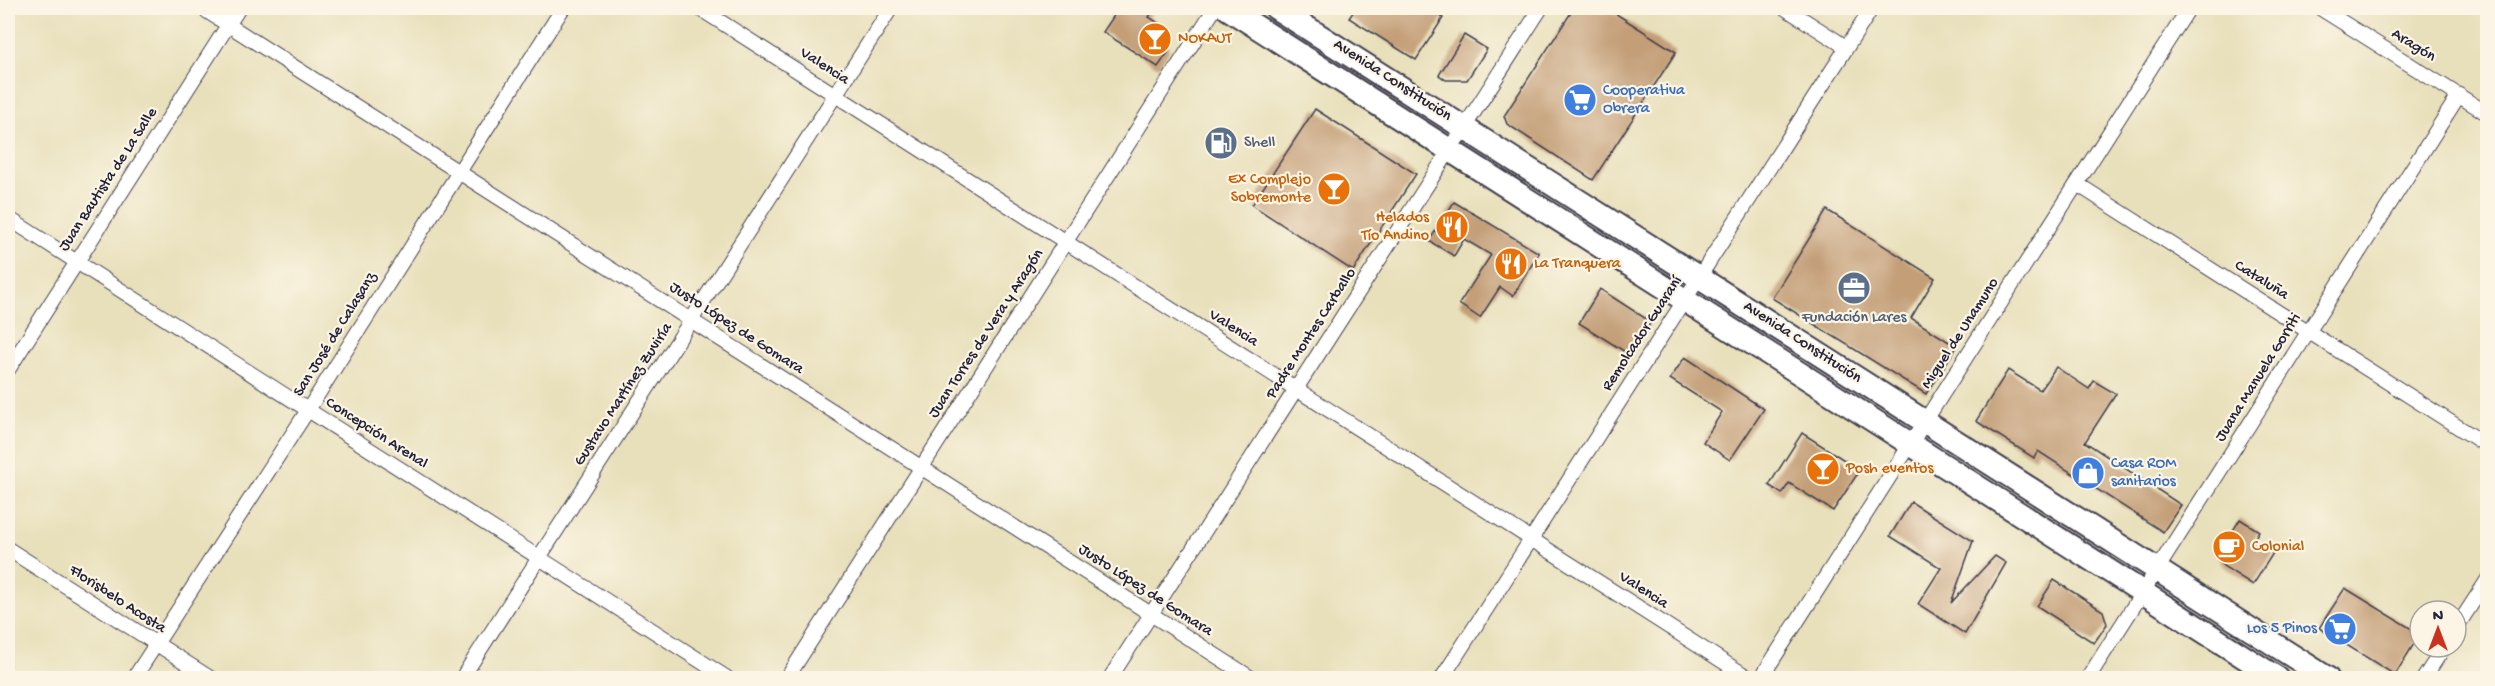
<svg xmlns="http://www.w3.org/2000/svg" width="2495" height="686" viewBox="0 0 2495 686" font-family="'Gochi Hand',sans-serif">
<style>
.building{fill:#c39e77}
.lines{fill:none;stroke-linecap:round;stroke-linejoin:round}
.street-casing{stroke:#403e4e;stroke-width:16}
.primary-casing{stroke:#403e4e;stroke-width:26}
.street{stroke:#fff;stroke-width:14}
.primary{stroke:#fff;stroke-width:22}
.labels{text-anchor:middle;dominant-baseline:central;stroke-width:4.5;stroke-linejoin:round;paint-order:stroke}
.food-label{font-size:16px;fill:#c56008;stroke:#fcf5e5;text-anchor:start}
.street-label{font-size:16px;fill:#22223b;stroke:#fcf5e5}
.shop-label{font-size:16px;fill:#366cbe;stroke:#fcf5e5;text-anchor:start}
.service-label{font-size:16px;fill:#4e5e75;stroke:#fcf5e5;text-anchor:start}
</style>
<rect width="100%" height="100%" fill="#fcf5e5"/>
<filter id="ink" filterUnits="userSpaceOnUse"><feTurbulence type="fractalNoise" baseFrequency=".0167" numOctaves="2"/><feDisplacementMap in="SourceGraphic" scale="12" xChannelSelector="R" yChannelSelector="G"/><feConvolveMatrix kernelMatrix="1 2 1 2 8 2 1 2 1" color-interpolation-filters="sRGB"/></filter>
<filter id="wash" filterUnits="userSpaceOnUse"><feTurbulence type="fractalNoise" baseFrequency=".008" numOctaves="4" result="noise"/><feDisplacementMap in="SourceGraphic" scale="24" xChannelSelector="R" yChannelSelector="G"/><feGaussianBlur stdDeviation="1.35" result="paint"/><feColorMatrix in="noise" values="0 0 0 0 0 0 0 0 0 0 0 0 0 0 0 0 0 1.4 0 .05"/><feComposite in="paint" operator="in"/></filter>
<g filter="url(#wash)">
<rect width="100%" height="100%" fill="#e8e0bb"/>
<g id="blocks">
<g class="building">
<polygon points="1119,8 1155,8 1149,17 1163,26 1169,51 1158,67 1103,32"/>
<polygon points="1356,8 1427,8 1443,18 1416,60 1349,18"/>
<polygon points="1574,8 1607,8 1676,52 1593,180 1507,124 1504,116"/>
<polygon points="1464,35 1487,49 1467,80 1446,80 1439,75"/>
<polygon points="1315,109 1416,174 1353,271 1252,205"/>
<polygon points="1454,202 1539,253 1513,296 1500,287 1480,318 1459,304 1491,255 1464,239 1454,256 1429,241"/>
<polygon points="1827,210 1935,278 1911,318 1957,347 1926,394 1772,298"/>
<polygon points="1600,289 1651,322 1630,355 1579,323"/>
<polygon points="1685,357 1764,409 1730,460 1703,442 1722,412 1670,379"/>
<polygon points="2056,367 2089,389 2094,381 2116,394 2085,442 2181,505 2163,532 2038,451 2034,458 1976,421 2008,370 2040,390"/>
<polygon points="1802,433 1860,470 1833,511 1789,483 1782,494 1769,485"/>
<polygon points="1911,502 1973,541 1951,603 1995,556 2006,563 1965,634 1918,604 1941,568 1890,536"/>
<polygon points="2240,519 2259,531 2253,541 2273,553 2253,585 2223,566 2218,555"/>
<polygon points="2054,580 2103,611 2107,624 2094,643 2037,606"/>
<polygon points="2345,588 2420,634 2395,675 2319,628"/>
</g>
</g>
</g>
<g filter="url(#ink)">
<use href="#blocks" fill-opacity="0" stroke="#403e4e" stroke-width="1.5"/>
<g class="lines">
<defs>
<g id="street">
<polyline points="202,8 1251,678"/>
<polyline points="699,8 1749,678"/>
<polyline points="1785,8 1846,47"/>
<polyline points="2320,8 2488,114"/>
<polyline points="2077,184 2488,446"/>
<polyline points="8,218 727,678"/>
<polyline points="8,370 239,8"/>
<polyline points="8,549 210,678"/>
<polyline points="2456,628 2488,579"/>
<polyline points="134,678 308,410 563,8"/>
<polyline points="462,678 891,8"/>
<polyline points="787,678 1215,8"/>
<polyline points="1110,678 1541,8"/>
<polyline points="1442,678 1872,8"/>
<polyline points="1761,678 2189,8"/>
<polyline points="2088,678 2459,95"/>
<polyline points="2424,678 2444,647"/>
</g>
<g id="primary">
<polyline points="1227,8 2277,678"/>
<polyline points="1276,8 2327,678"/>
</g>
</defs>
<use href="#street" class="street-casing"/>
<use href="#primary" class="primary-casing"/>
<use href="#street" class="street"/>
<use href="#primary" class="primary"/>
</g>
</g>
<defs>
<symbol id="bar-disc" viewBox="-11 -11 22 22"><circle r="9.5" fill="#e8710a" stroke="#fcf5e5"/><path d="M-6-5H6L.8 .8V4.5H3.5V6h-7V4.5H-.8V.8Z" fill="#fff"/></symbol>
<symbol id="supermarket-disc" viewBox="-11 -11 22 22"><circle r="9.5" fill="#3f7fe0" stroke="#fcf5e5"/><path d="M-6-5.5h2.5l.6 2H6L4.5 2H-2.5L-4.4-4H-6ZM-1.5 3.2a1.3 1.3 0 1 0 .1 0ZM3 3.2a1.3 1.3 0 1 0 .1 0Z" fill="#fff"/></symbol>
<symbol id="fuel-disc" viewBox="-11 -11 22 22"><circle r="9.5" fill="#5c6f8a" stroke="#fcf5e5"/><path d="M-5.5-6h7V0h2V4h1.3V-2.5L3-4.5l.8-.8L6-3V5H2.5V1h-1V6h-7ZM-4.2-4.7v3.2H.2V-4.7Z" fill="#fff"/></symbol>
<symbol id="restaurant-disc" viewBox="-11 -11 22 22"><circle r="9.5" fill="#e8710a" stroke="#fcf5e5"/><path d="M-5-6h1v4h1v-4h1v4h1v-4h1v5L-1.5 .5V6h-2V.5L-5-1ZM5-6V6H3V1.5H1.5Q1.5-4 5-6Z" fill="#fff"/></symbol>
<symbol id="office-disc" viewBox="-11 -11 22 22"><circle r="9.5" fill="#5c6f8a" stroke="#fcf5e5"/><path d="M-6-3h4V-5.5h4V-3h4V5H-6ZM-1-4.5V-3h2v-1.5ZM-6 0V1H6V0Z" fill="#fff"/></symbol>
<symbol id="shop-disc" viewBox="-11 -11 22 22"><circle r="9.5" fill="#3f7fe0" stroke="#fcf5e5"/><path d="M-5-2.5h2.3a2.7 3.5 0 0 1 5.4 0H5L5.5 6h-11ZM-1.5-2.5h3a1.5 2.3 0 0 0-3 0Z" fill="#fff"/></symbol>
<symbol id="cafe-disc" viewBox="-11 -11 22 22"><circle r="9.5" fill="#e8710a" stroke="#fcf5e5"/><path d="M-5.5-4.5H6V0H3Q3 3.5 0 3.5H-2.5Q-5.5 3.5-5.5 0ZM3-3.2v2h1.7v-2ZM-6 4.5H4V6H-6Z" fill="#fff"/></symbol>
</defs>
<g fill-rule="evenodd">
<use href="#bar-disc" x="1136" y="20" width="38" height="38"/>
<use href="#supermarket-disc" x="1561" y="81" width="38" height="38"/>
<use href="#fuel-disc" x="1202" y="124" width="38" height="38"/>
<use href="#bar-disc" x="1315" y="170" width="38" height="38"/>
<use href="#restaurant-disc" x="1433" y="208" width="38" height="38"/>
<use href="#restaurant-disc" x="1492" y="245" width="38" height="38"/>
<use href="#office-disc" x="1835" y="269" width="38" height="38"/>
<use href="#bar-disc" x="1804" y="450" width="38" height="38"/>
<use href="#shop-disc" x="2069" y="454" width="38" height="38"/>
<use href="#cafe-disc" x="2210" y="528" width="38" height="38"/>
<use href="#supermarket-disc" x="2321" y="610" width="38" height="38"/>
</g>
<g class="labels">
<g class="food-label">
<text x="1178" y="39">NOKAUT</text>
<text x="1311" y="180" text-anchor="end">Ex Complejo<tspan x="1311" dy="18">Sobremonte</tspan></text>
<text x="1429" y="218" text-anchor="end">Helados<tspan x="1429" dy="18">Tío Andino</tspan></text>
<text x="1534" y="264">La Tranquera</text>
<text x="1846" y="469">Posh eventos</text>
<text x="2252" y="547">Colonial</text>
</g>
<g class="street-label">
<text transform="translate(2413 46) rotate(32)">Aragón</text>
<text transform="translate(824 67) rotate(33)">Valencia</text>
<text transform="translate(1392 81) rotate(33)">Avenida Constitución</text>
<text transform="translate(109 180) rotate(-57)">Juan Bautista de La Salle</text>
<text transform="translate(2261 281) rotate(32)">Cataluña</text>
<text transform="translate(736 329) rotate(33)">Justo López de Gomara</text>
<text transform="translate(1233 329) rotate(33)">Valencia</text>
<text transform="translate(987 334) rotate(-57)">Juan Torres de Vera y Aragón</text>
<text transform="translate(1312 334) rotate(-57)">Padre Montes Carballo</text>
<text transform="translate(1643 334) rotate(-57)">Remolcador Guaraní</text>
<text transform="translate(1961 334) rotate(-57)">Miguel de Unamuno</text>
<text transform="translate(336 335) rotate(-58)">San José de Calasanz</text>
<text transform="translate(1802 343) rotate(33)">Avenida Constitución</text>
<text transform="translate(2259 378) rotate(-58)">Juana Manuela Gorriti</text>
<text transform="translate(624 395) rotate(-57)">Gustavo Martínez Zuviría</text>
<text transform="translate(376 434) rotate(33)">Concepción Arenal</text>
<text transform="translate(1145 591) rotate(33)">Justo López de Gomara</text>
<text transform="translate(1643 591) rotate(33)">Valencia</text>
<text transform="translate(117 600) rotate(33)">Florisbelo Acosta</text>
</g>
<g class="shop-label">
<text x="1603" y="91">Cooperativa<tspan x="1603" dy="18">Obrera</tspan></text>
<text x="2111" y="464">Casa ROM<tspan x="2111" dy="18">sanitarios</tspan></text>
<text x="2317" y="629" text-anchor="end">Los 5 Pinos</text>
</g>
<g class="service-label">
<text x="1244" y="143">Shell</text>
<text x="1854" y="318" text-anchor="middle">Fundación Lares</text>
</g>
</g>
<rect width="2495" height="686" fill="none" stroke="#fcf5e5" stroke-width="30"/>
<g transform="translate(2438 629)"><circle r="28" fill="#fcf5e5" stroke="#a5a1a1" stroke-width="1.5"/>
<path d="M0-4.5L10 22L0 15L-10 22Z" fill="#c8321e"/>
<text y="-9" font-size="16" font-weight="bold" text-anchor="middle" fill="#22223b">N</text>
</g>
</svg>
